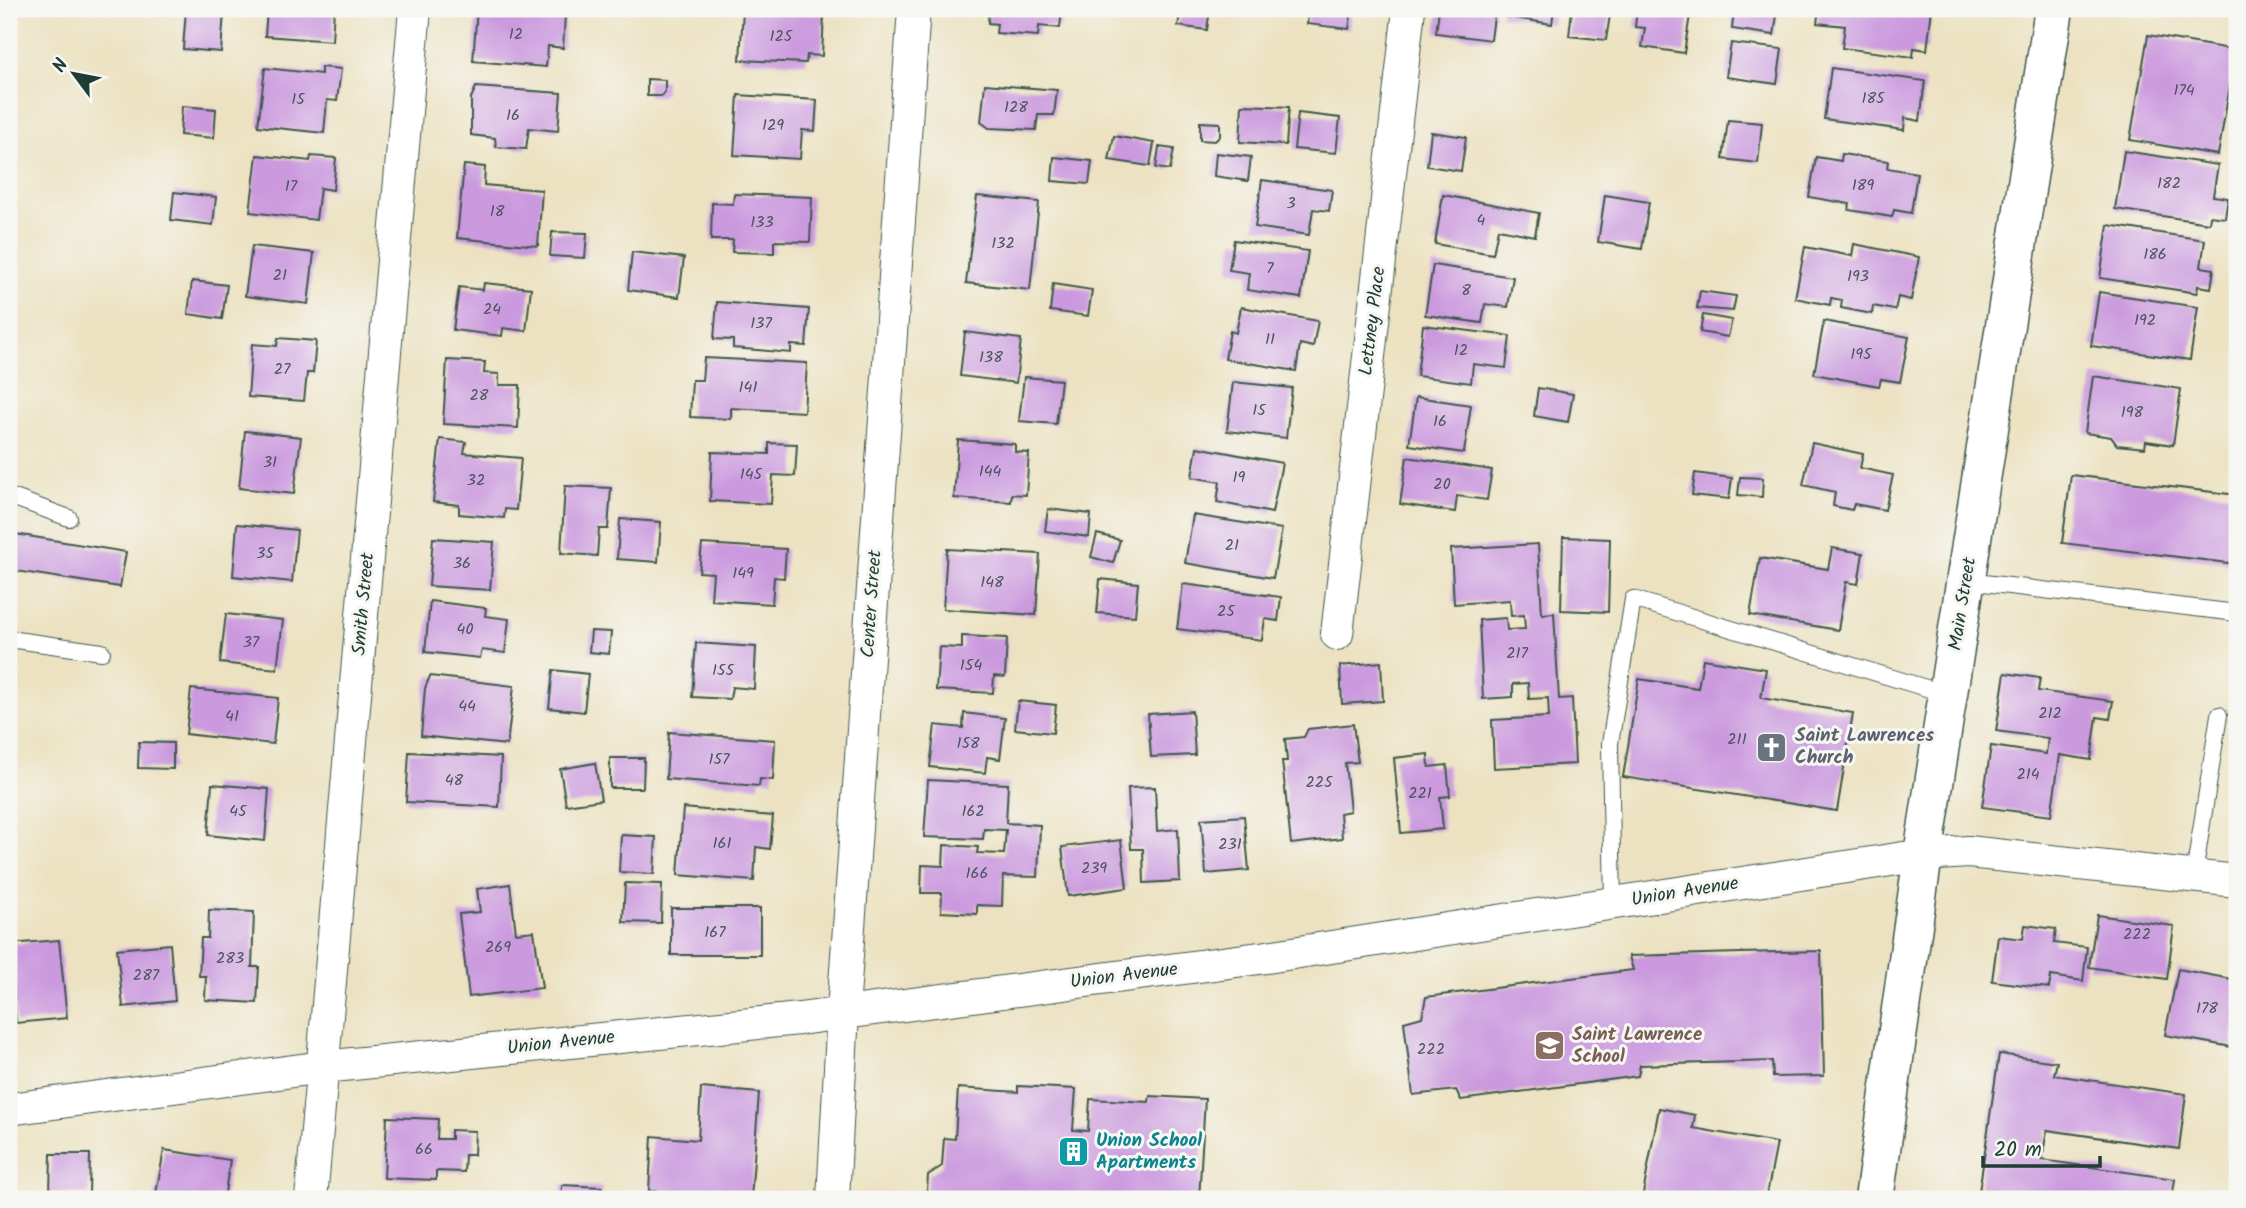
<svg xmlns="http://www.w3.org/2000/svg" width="2246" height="1208" viewBox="0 0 2246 1208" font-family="Kalam,sans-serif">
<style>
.building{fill:#ca99de}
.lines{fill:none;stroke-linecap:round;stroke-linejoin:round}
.service-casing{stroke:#3e5649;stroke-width:18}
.minor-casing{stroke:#3e5649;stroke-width:34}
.tertiary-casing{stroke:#3e5649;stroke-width:41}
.service{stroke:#fff;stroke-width:16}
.minor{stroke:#fff;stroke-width:32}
.tertiary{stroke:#fff;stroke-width:38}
.labels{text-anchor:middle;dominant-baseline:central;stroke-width:6;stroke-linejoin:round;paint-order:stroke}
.number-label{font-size:16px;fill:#4a545e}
.street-label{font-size:19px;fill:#1f3d34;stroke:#f6f6f2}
.worship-label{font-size:19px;font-weight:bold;fill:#5b616d;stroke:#f6f6f2;text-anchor:start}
.education-label{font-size:19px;font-weight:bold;fill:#785e54;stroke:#f6f6f2;text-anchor:start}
.culture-label{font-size:19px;font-weight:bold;fill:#0d838f;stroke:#f6f6f2;text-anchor:start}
</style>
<rect width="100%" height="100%" fill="#f6f6f2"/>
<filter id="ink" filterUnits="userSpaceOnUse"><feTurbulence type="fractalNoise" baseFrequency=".0143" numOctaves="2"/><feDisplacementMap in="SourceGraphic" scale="14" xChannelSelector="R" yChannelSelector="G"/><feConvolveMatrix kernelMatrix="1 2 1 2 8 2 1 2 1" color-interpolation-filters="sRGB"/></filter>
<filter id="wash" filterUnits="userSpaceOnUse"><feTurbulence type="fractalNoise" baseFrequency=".00686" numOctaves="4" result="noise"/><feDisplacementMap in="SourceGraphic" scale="28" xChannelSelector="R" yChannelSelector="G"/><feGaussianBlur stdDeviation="1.57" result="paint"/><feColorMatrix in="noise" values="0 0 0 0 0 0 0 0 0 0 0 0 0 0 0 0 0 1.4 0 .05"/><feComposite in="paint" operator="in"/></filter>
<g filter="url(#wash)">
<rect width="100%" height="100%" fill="#ece2c1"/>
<g id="blocks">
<g class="building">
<polygon points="146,9 164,9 164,13"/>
<polygon points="186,9 224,12 221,52 183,49"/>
<polygon points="267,9 334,9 332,41 265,36"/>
<polygon points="477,9 551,9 550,14 565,15 563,48 548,46 546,67 473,61"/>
<polygon points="989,9 1062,9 1060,28 1039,26 1038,36 996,33 997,24 988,23"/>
<polygon points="1181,9 1210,9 1207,30 1178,26"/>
<polygon points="1309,9 1352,9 1349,29 1307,24"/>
<polygon points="1439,9 1495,9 1491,40 1436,33"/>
<polygon points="1502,9 1554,9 1552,24 1501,16"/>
<polygon points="1572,9 1611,9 1606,40 1569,36"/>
<polygon points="1637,9 1691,9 1684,53 1642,47 1645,28 1635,27"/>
<polygon points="1734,9 1778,9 1774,35 1732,29"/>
<polygon points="1819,9 1932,9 1927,50 1914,48 1913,57 1842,48 1845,26 1817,23"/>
<polygon points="743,10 824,14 822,56 807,55 806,63 740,60"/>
<polygon points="2148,35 2236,50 2218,155 2130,140"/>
<polygon points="1731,43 1782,49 1777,84 1726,77"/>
<polygon points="321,67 341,69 337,101 327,100 324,133 258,126 265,68 321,74"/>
<polygon points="1831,68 1925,81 1920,121 1905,118 1904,130 1824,119"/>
<polygon points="647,79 665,80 665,91 661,96 647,96"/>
<polygon points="985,84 1057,90 1054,115 1038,115 1036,130 989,128 981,122"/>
<polygon points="476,87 561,93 558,131 529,128 526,149 496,147 495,138 471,135 471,98"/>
<polygon points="738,95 817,100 815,131 802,130 800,159 734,155"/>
<polygon points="1242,105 1289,107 1286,145 1240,142"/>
<polygon points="182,106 216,109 214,138 180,135"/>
<polygon points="1298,113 1340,118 1336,153 1294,149"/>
<polygon points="1728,120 1762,123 1758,163 1723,159"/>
<polygon points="1200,122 1220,123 1220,136 1215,141 1200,140"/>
<polygon points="1431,132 1466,137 1461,171 1427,166"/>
<polygon points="1114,136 1154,143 1150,166 1109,160"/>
<polygon points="1159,147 1174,149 1170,170 1156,168"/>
<polygon points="2124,151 2218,165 2213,196 2228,198 2225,218 2210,216 2209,223 2115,209"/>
<polygon points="1216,153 1251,157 1248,181 1214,176"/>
<polygon points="1842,154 1888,161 1887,168 1917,173 1911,213 1894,210 1892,217 1849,210 1850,204 1809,197 1816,157 1841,161"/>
<polygon points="257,155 310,161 311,156 336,158 333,190 320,188 316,220 250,212"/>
<polygon points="1054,157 1092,161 1089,184 1052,181"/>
<polygon points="464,165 485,167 484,185 542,190 538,246 457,238"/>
<polygon points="1262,180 1332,190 1329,211 1313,209 1309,235 1255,227"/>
<polygon points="174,192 216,197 213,225 171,220"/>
<polygon points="734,194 812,197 810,242 774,241 774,253 732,252 733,240 711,240 712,203 733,204"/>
<polygon points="1443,195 1539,213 1535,236 1498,229 1493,254 1435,244"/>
<polygon points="1605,195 1649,202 1642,249 1598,242"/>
<polygon points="977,196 1039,202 1030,290 966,283"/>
<polygon points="2108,225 2205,240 2201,267 2214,269 2211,288 2198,286 2197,293 2100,278"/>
<polygon points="552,232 587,233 585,258 550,256"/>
<polygon points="1234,240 1308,251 1301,298 1247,290 1249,273 1229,270"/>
<polygon points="1854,244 1919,257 1911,300 1898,297 1895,310 1873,306 1872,314 1841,308 1842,300 1831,298 1830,305 1795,298 1805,247 1852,256"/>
<polygon points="252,246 314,253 308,304 245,296"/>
<polygon points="632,252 684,258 679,297 628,290"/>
<polygon points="1433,265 1513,277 1508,307 1485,304 1482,323 1425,315"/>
<polygon points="192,281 227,285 222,319 188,314"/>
<polygon points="484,283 531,288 526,331 503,328 502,336 453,330 459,287 483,290"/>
<polygon points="1053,284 1092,290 1088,316 1050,311"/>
<polygon points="1700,291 1736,296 1733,311 1697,308"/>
<polygon points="2099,292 2198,307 2190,360 2091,346"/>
<polygon points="717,302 809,309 806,346 791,345 791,353 733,348 733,340 714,339"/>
<polygon points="1241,307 1318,321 1313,347 1300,344 1296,371 1225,359 1230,331 1236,333"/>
<polygon points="1703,315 1732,320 1728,337 1700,332"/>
<polygon points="1824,321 1909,337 1900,382 1881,379 1879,386 1814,374"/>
<polygon points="1423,325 1510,336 1506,368 1473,364 1471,383 1417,376"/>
<polygon points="965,332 1021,339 1016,383 960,376"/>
<polygon points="278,338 316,341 313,373 307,373 304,401 248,397 252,344 277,346"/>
<polygon points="704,358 807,363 804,412 731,408 731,419 690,417 692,380 702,380"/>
<polygon points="447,360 485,362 484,373 499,374 499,385 520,385 518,428 443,424"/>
<polygon points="2093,376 2181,389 2173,445 2146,441 2145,448 2117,445 2111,437 2085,433"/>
<polygon points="1024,377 1061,380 1056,424 1019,421"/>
<polygon points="1233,382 1292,388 1286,438 1227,431"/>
<polygon points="1538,388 1573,394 1568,422 1534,416"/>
<polygon points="1416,397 1471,405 1464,453 1409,445"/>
<polygon points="245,431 301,437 294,494 239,488"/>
<polygon points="440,439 466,442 464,453 521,458 516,510 505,509 504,518 459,514 459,505 433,502"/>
<polygon points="958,440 1015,444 1015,452 1029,453 1026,495 1012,494 1011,502 954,498"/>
<polygon points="769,443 797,444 795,476 773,475 771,504 710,501 712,452 769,454"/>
<polygon points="1812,443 1863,454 1860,468 1893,475 1885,510 1854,504 1852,510 1833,506 1835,492 1803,485"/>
<polygon points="1197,447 1282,463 1272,513 1217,502 1220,482 1192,477"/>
<polygon points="1407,457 1492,470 1487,500 1457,496 1455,512 1400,504"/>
<polygon points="1695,473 1732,478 1729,499 1692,495"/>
<polygon points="2071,475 2237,495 2237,564 2062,543"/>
<polygon points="1740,477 1763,478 1762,497 1738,495"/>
<polygon points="565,486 611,488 608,529 599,529 597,556 561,553"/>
<polygon points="1048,509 1091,514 1089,537 1045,531"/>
<polygon points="1193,515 1282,529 1273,578 1185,563"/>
<polygon points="620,519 661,522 658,562 617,559"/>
<polygon points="237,524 297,530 292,582 233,576"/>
<polygon points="9,533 126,552 120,587 9,570"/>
<polygon points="1097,534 1120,540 1113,563 1091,557"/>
<polygon points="1563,537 1610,539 1608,612 1561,610"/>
<polygon points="433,538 494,542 490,590 429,586"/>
<polygon points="702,544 786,549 784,578 774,577 772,604 711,600 713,573 699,572"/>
<polygon points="1538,544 1542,614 1554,613 1559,699 1572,698 1575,764 1494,768 1492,720 1549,717 1548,698 1529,699 1528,683 1513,684 1513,697 1483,699 1479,620 1506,618 1507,630 1525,629 1524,615 1511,616 1510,600 1454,604 1451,549"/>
<polygon points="1832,548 1863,553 1858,584 1846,582 1838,630 1750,615 1760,558 1828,569"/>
<polygon points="947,549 1040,554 1036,615 943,609"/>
<polygon points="1100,579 1138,583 1135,616 1097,613"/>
<polygon points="1183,584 1281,597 1278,621 1265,619 1262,640 1177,629"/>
<polygon points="430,601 486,608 485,616 509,619 505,653 482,650 480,658 425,652"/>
<polygon points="226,614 283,620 277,669 220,663"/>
<polygon points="591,631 611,632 609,654 589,652"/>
<polygon points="962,636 1007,638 1005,677 994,676 993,693 936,690 939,647 962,648"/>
<polygon points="696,643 756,647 754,689 732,687 730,699 692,697"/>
<polygon points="1703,659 1766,669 1761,698 1853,713 1837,811 1623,777 1639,679 1698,688"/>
<polygon points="1381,662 1383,701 1342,704 1340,666"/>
<polygon points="553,670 588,674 584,712 549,708"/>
<polygon points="2005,673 2040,678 2038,691 2113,701 2110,719 2097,717 2091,760 2060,755 2051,816 1982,807 1991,746 2046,754 2048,738 1996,731"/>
<polygon points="430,676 514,686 507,745 421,736 425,688"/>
<polygon points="191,689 278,698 273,744 186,734"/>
<polygon points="1018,701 1056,705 1053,733 1015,729"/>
<polygon points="1192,711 1195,755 1151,757 1148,714"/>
<polygon points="964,713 1005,718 1000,759 987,757 985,773 930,767 935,725 963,728"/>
<polygon points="1353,724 1358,762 1345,763 1350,811 1340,813 1342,838 1291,844 1282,761 1287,761 1285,739 1304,737 1308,729"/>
<polygon points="669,732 775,740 773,780 760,779 759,786 666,779"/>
<polygon points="139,742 173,743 173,769 138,768"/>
<polygon points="409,752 501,757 499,807 406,802"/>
<polygon points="1428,754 1429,767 1447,765 1450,796 1440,797 1443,829 1401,833 1394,758"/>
<polygon points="610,758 644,758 643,788 610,788"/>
<polygon points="595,763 601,800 566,805 560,769"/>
<polygon points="928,780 1008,784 1006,823 1040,825 1038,877 1003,876 1002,906 977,905 977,914 941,912 942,893 921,893 922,865 943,866 944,845 978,847 977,853 1004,854 1006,830 984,829 983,839 924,837"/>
<polygon points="212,784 269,789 265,841 208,835"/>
<polygon points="1155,787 1157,831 1178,829 1180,881 1144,883 1143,849 1131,849 1128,788"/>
<polygon points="683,808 773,816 770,849 756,847 754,881 678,875"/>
<polygon points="1244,816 1249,870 1206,874 1201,819"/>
<polygon points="621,835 656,837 654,874 619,872"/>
<polygon points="1121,840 1127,888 1068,896 1062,847"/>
<polygon points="625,883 662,884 661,923 623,922"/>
<polygon points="510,884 516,933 534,931 542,988 469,997 459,914 480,912 477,889"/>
<rect x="671" y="908" width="89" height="47"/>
<polygon points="209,910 254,912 252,967 259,967 257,1003 205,1000 206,976 199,976 201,938 208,938"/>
<polygon points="2097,915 2174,926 2167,979 2089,967"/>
<polygon points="2025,925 2056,929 2054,943 2087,947 2083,981 2051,976 2049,988 1992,981 1998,936 2023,939"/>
<polygon points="59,940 67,1018 16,1023 10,944"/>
<polygon points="170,944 175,1001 123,1007 117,949"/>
<polygon points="1821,951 1824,1076 1773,1077 1772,1061 1640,1065 1638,1076 1461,1100 1456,1090 1413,1095 1404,1022 1422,1017 1426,997 1633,970 1629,956"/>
<polygon points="2178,969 2237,980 2237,1019 2232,1047 2165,1035"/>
<polygon points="1999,1054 2057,1062 2054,1075 2186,1094 2179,1149 2047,1130 2042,1160 2175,1179 2172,1199 1978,1199"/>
<polygon points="1018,1086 1076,1089 1073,1130 1088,1131 1090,1099 1149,1102 1150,1096 1205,1099 1199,1199 933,1199 927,1191 928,1175 942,1166 944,1138 955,1139 958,1088 1018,1092"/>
<polygon points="701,1088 759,1093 751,1199 649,1191 652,1136 698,1140"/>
<polygon points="1659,1108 1695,1115 1693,1128 1777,1143 1766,1199 1642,1199"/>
<polygon points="387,1117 438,1119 437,1139 451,1139 451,1130 475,1131 474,1155 465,1155 464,1172 436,1171 436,1180 384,1178"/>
<polygon points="164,1150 230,1160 224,1199 155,1199"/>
<polygon points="2236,1151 2237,1151 2237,1174 2232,1173"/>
<polygon points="51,1154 90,1154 89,1194 50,1194"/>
<polygon points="562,1185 602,1187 601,1199 561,1199"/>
</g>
</g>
</g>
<g filter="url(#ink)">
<use href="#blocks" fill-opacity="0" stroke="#3e5649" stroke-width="2"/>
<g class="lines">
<defs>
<g id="service">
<polyline points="9,496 69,518"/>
<polyline points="1967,581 2237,613"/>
<polyline points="9,639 102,652"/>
<polyline points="2194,875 2219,715"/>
<polyline points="1613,903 1610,744 1633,599 1949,695"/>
</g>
<g id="minor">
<polyline points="1337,634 1409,9"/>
<polyline points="9,1109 323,1067 799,1019 1267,957 1923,855 1968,852 2237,881"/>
<polyline points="311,1199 415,9"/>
<polyline points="833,1199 843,1012 914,9"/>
</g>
<polyline id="tertiary" points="1874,1199 1923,855 2054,9"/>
</defs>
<use href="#service" class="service-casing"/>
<use href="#minor" class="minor-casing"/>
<use href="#tertiary" class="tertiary-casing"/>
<use href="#service" class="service"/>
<use href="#minor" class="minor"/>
<use href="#tertiary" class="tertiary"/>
</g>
</g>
<defs>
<symbol id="church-square" viewBox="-11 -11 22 22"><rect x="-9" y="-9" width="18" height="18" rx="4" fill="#6b7280" stroke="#f6f6f2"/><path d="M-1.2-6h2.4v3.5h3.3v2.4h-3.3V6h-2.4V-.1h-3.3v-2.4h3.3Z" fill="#fff"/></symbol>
<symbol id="school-square" viewBox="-11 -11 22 22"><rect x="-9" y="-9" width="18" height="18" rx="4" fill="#8d6e63" stroke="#f6f6f2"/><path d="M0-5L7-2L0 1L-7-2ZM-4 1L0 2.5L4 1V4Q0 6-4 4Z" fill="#fff"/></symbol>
<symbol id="building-square" viewBox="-11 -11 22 22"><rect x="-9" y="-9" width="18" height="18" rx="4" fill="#0f9aa8" stroke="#f6f6f2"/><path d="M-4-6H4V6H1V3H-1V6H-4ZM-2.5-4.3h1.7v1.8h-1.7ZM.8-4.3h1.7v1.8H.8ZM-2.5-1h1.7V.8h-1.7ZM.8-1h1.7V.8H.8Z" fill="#fff"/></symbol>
</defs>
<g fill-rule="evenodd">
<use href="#church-square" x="1754" y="730" width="35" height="35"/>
<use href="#school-square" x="1532" y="1028" width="35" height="35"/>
<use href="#building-square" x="1056" y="1134" width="35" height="35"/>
</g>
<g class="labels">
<g class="number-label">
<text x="516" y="34">12</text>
<text x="781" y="36">125</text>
<text x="2184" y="90">174</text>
<text x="1873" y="98">185</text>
<text x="298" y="99">15</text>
<text x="1016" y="107">128</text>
<text x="513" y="115">16</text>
<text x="773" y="125">129</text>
<text x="2169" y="183">182</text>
<text x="1863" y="185">189</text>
<text x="291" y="186">17</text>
<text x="1291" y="203">3</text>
<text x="497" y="211">18</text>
<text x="1481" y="220">4</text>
<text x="762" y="222">133</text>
<text x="1003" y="243">132</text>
<text x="2155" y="254">186</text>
<text x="1270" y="268">7</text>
<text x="280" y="275">21</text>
<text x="1858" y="276">193</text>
<text x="1466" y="290">8</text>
<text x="492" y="309">24</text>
<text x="2145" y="320">192</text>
<text x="761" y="323">137</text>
<text x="1270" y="339">11</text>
<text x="1461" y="350">12</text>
<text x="1861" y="354">195</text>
<text x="991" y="357">138</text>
<text x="282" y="369">27</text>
<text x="748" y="387">141</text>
<text x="479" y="395">28</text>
<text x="1259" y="410">15</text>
<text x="2132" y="412">198</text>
<text x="1440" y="421">16</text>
<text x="270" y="462">31</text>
<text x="990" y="471">144</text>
<text x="751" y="474">145</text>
<text x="1239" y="477">19</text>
<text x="476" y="480">32</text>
<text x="1442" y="484">20</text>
<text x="1232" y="545">21</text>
<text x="265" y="553">35</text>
<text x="462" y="563">36</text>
<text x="743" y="573">149</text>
<text x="992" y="582">148</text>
<text x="1226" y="611">25</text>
<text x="465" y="629">40</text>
<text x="251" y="642">37</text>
<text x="1517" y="653">217</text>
<text x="971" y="665">154</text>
<text x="723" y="670">155</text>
<text x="467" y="706">44</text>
<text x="2050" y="713">212</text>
<text x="232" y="716">41</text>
<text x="1737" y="739">211</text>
<text x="968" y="743">158</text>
<text x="719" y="759">157</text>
<text x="2028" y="774">214</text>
<text x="454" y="780">48</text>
<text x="1319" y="782">225</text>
<text x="1420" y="793">221</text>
<text x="238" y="811">45</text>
<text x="973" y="811">162</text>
<text x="722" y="843">161</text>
<text x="1230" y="844">231</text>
<text x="1094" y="868">239</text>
<text x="977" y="873">166</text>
<text x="715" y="932">167</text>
<text x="2137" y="934">222</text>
<text x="498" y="947">269</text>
<text x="230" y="958">283</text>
<text x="146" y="975">287</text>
<text x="2207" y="1008">178</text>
<text x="1431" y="1049">222</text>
<text x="424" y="1149">66</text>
</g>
<g class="street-label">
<text transform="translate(1373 321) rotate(-83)">Lettney Place</text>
<text transform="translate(364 604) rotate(-85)">Smith Street</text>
<text transform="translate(872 604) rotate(-86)">Center Street</text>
<text transform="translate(1963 604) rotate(-81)">Main Street</text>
<text transform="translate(1685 892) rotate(-9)">Union Avenue</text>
<text transform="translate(1124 976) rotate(-7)">Union Avenue</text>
<text transform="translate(561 1043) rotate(-6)">Union Avenue</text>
</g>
<g class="worship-label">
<text x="1795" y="736">Saint Lawrences<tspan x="1795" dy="22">Church</tspan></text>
</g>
<g class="education-label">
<text x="1572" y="1035">Saint Lawrence<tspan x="1572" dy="22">School</tspan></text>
</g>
<g class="culture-label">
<text x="1096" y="1141">Union School<tspan x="1096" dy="22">Apartments</tspan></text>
</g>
</g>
<rect width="2246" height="1208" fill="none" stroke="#f6f6f2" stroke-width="35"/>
<g transform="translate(74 74) rotate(302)" stroke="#f6f6f2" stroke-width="5" paint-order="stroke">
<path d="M0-5L12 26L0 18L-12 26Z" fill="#1f3d34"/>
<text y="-10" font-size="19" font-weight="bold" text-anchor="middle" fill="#1f3d34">N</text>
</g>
<path d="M1983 1156v10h117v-10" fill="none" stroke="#1f3d34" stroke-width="3.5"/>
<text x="1994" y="1156" font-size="21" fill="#1f3d34" stroke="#f6f6f2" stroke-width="5" paint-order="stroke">20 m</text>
</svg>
